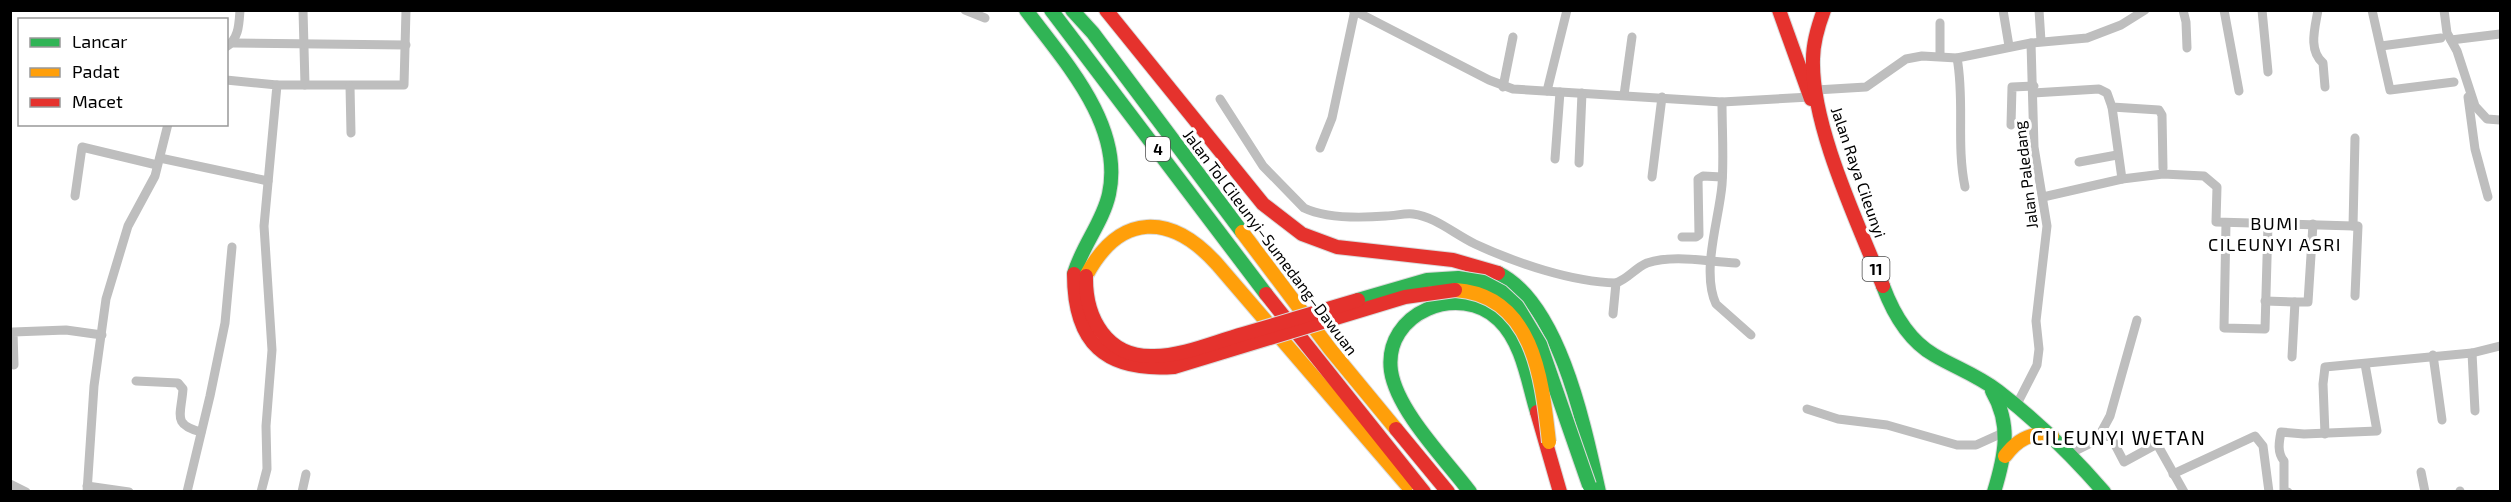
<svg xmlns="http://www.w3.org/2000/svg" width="2511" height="502" viewBox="0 0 2511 502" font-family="'Exo 2',sans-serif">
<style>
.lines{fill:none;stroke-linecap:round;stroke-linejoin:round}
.fast-casing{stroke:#dbdbdb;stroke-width:16}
.slow-casing{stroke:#dbdbdb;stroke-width:16}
.jam-casing{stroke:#dbdbdb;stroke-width:16}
.street{stroke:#bebebe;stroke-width:9}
.fast{stroke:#30b455;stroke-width:14}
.slow{stroke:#ff9f0a;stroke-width:14}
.jam{stroke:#e5322d;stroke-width:14}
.fast-bridge-casing{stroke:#dbdbdb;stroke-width:16;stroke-linecap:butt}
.slow-bridge-casing{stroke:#dbdbdb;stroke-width:16;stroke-linecap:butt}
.jam-bridge-casing{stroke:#dbdbdb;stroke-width:16;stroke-linecap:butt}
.fast-bridge{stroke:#30b455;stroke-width:14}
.slow-bridge{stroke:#ff9f0a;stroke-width:14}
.jam-bridge{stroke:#e5322d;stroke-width:14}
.labels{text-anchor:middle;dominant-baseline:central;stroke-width:6;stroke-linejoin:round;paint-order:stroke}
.shield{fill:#fff;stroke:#4c4c4c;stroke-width:1.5}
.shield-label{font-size:15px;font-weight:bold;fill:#000}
.street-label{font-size:16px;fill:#000;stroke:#fff}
.neighbourhood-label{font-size:18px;letter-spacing:1.5px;fill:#000;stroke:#fff}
.quarter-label{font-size:20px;letter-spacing:1.5px;fill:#000;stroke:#fff}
</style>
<rect width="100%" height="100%" fill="#fff"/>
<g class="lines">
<defs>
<g id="fast">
<path d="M1026 10C1064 61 1124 125 1109 194 1103 222 1082 246 1074 274"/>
<polyline points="1051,10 1266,294"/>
<polyline points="1072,10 1093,33 1242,232"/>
<path d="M1498 273C1560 303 1585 429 1599 492"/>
<path d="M1883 286C1893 313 1908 340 1934 355 1956 368 1977 375 1998 391 2037 421 2072 455 2104 492"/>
<path d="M1992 391C2012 425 2005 456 1994 492"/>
<path d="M1470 492C1446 460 1397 411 1391 371 1383 312 1460 282 1499 320 1523 343 1528 383 1537 412"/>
</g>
<g id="slow">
<polyline points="1242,232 1330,349 1396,429"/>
<path d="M1086 276C1120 212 1171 213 1217 264L1407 485"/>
<path d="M2005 456C2017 440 2031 431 2052 436"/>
</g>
<g id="jam">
<polyline points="1106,10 1263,204 1302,234 1337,247 1453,260 1498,273"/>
<polyline points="1779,10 1811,99"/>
<path d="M1824 10C1818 26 1813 42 1813 59 1811 126 1858 223 1883 286"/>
<polyline points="1266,294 1424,492"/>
<polyline points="1537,412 1560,492"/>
<polyline points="1396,429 1448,492"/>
</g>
</defs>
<use href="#fast" class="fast-casing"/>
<use href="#slow" class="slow-casing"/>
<use href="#jam" class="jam-casing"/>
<g class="street">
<polyline points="303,10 305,85"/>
<polyline points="965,10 985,18"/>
<polyline points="1353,10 1489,80 1513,89 1722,102 1810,97"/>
<polyline points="2003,10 2009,46"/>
<polyline points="2039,10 2041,41"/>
<polyline points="2183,10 2186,22 2187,48"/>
<polyline points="2224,10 2239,91"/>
<polyline points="2262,10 2268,72"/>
<path d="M2318 10C2315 28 2308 50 2323 63L2325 87"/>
<polyline points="2372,10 2390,90 2454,82"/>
<polyline points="2444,10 2447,33 2457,51 2475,106 2487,119 2500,120"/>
<polyline points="2451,40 2500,34"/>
<polyline points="233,43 406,45"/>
<polyline points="2381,46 2441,38"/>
<path d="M226 47C239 39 239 24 240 10"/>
<polyline points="1940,56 1940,23"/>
<path d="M1957 58C1965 100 1956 144 1965 187"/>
<polyline points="226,80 277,85 264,226 272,350 266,426 267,469 261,492"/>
<polyline points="277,85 404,85 406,10"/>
<polyline points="350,86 351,133"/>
<polyline points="1503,87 1513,37"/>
<polyline points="1816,90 1866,87 1906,59 1922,56 1957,58 2031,43 2087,38 2121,25 2145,10"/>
<polyline points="1547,91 1567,10"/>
<polyline points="2033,93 2099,89 2107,93 2112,107 2159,110 2162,115 2163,168"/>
<polyline points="1624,95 1632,37"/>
<polyline points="2468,97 2475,149 2488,197"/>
<path d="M1220 99 1263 166 1304 208C1327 219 1360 218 1386 216 1395 216 1404 213 1413 214 1436 217 1454 234 1475 244 1516 263 1572 282 1616 283"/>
<path d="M1722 102C1722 129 1724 158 1722 185 1719 220 1701 271 1716 304L1751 335"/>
<polyline points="2112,107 2122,179"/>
<polyline points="2011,125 2012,87 2034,86"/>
<polyline points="1320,148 1332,118 1355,10"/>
<polyline points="160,158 268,181"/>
<polyline points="1555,159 1560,92"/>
<polyline points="2079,162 2117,155"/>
<polyline points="1579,163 1582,93"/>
<polyline points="1652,177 1662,97"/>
<polyline points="75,196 82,147 157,165"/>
<polyline points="2043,197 2122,179 2163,174 2204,176 2217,187 2216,222 2353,226"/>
<polyline points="2226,223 2224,328 2265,329 2268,224"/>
<polyline points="1682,237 1696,237 1699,235 1698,179 1703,176 1722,177"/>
<polyline points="2355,296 2358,226 2353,226 2355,138"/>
<polyline points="2265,301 2295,302"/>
<path d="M1613 314 1616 283C1628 279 1635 268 1647 263 1675 254 1708 262 1736 263"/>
<polyline points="2472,353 2475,411"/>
<polyline points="2433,355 2442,420"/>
<polyline points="2292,357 2295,302 2308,302 2313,224"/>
<polyline points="14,365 13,332 66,330 102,335"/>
<path d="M136 381 178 383 183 389C181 416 172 424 201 432"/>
<polyline points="2016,406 2037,365 2039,349 2036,321 2047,226 2034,147 2031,43"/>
<polyline points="1807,409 1838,419 1887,425 1957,445 1976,445 2007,431"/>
<polyline points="2325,434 2323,384 2325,367 2472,353 2500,346"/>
<polyline points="2100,435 2111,437 2124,462 2157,444 2184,492"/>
<polyline points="2071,453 2097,440 2110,416 2137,320"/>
<polyline points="2421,472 2425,492"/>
<polyline points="2173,474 2255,436 2263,446 2269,492"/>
<polyline points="10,484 26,492"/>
<polyline points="87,486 129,492"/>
<polyline points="2460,491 2460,492"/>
<polyline points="87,492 94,386 106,299 128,226 155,176 168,124"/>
<polyline points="187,492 210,396 225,323 232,247"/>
<polyline points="302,492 306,474"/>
<path d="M2288 492 2284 491V461C2277 453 2279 442 2281 432L2304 434 2377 431 2365 364"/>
</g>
<use href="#fast" class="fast"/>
<use href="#slow" class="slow"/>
<use href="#jam" class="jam"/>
<defs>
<polyline id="fast-bridge" points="1358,300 1427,280 1458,278 1483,282 1502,292 1517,306 1540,344 1589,485"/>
<path id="slow-bridge" d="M1455 290C1534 295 1542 380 1549 442"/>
<g id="jam-bridge">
<path d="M1074 274C1074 343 1105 372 1174 367L1405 297 1455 290"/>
<path d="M1086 276C1085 318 1107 358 1154 356 1183 356 1214 342 1243 334 1281 323 1320 311 1358 300"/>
</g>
</defs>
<use href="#fast-bridge" class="fast-bridge-casing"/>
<use href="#slow-bridge" class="slow-bridge-casing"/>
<use href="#jam-bridge" class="jam-bridge-casing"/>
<use href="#fast-bridge" class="fast-bridge"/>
<use href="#slow-bridge" class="slow-bridge"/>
<use href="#jam-bridge" class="jam-bridge"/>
</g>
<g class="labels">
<g class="shield">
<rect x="1146" y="137" width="24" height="24" rx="4.5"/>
<rect x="1862.5" y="257" width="27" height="24" rx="4.5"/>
</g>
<g class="shield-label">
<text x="1158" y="149">4</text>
<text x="1876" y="269">11</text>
</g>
<g class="street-label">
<text transform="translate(1859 172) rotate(71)">Jalan Raya Cileunyi</text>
<text transform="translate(2025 175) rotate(-97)">Jalan Paledang</text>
<text transform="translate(1271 242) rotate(53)">Jalan Tol Cileunyi–Sumedang–Dawuan</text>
</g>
<g class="neighbourhood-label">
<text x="2275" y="223">BUMI<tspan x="2275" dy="21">CILEUNYI ASRI</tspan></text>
</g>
<g class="quarter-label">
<text x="2119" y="437">CILEUNYI WETAN</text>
</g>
</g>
<rect width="2511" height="502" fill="none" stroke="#000000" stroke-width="24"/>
<rect x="18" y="18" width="210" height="108" fill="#ffffff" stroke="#999999" stroke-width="1.5"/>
<rect x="30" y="38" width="30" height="9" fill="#30b455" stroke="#999999" stroke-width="1.5"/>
<text x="72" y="48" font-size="18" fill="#000000">Lancar</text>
<rect x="30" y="68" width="30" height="9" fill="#ff9f0a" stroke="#999999" stroke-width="1.5"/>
<text x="72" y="78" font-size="18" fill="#000000">Padat</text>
<rect x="30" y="98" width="30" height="9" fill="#e5322d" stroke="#999999" stroke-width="1.5"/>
<text x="72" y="108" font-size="18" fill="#000000">Macet</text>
</svg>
